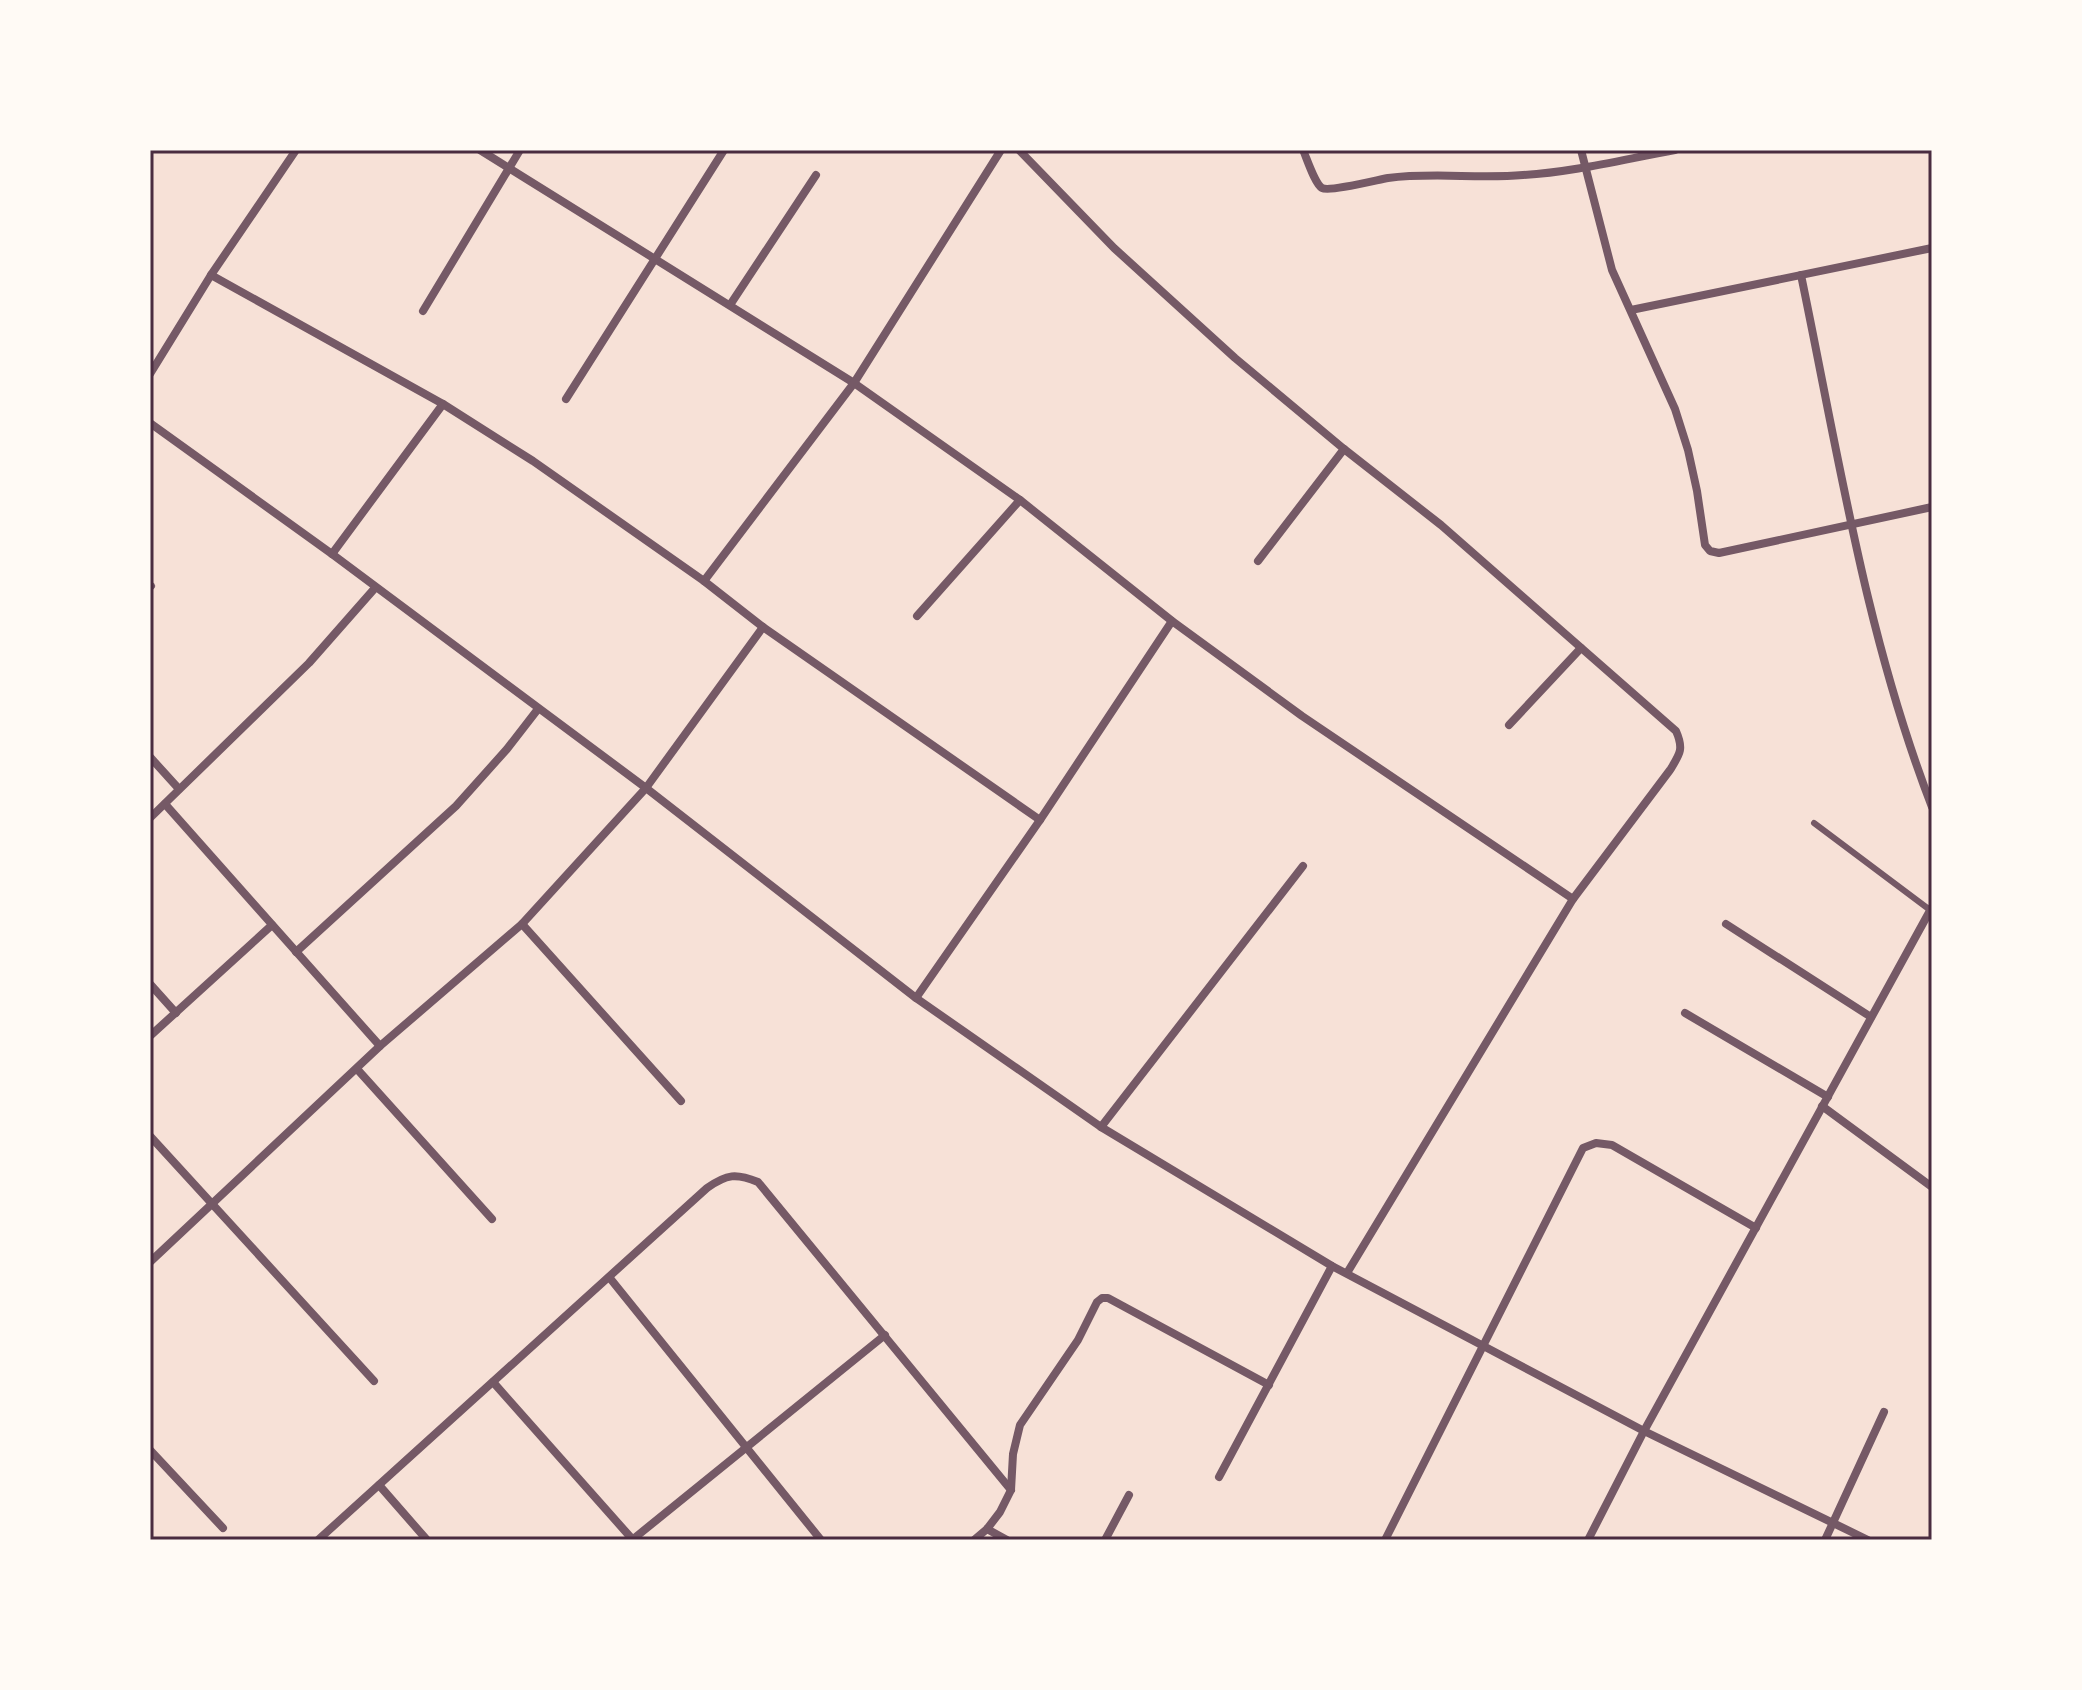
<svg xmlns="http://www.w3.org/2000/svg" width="2082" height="1690" viewBox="0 0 2082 1690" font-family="'Archivo Narrow',sans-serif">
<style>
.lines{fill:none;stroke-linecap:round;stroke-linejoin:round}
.service{stroke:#755966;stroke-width:6}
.minor{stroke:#755966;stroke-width:8}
.neatline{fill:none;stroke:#4a2c40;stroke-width:3}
</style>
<rect width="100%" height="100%" fill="#f7e1d7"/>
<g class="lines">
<polyline class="service" points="1814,823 1930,910"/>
<g class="minor">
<polyline points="480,150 854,383 1020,500 1172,621 1302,716 1573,899"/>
<path d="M1019 150 1114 248 1235 358 1344 449 1441 525 1676 731C1684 749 1680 754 1670 770L1573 899 1347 1273"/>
<path d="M1303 150C1307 159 1315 184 1322 188 1329 192 1377 180 1388 178 1433 172 1478 179 1523 175 1574 172 1625 159 1675 150"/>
<polyline points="1581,150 1612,270 1675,409 1688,450 1697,491 1705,545 1710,551 1719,553 1932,507"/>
<polyline points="211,275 443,404 533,461 704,581 763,627 1040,820"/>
<path d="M1801 275C1838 453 1866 637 1932 807"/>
<polyline points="730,305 816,175"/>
<polyline points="1631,310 1932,248"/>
<polyline points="423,311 520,150"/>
<polyline points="150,374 211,275 296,150"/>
<polyline points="566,399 724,150"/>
<polyline points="150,423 332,554 646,788 916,998 1101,1127 1332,1266 1644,1431 1868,1540"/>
<polyline points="332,554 443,404"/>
<polyline points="1258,561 1344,449"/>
<polyline points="704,581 854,383 1001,150"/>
<polyline points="150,587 151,586"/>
<polyline points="917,616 1020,500"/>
<polyline points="1509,725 1581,648"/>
<polyline points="150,757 179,789"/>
<polyline points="165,804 380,1046"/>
<polyline points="150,818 309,663 375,588"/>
<polyline points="522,924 681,1101"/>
<polyline points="1726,924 1871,1017"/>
<polyline points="296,952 456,806 507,749 538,709"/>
<polyline points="150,984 176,1013"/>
<polyline points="916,998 1040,820 1172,621"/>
<polyline points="1685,1013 1828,1097"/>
<polyline points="150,1036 272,925"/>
<polyline points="357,1069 492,1219"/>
<polyline points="1822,1106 1932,1187"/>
<polyline points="1101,1127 1303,866"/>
<polyline points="150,1136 374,1381"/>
<polyline points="150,1262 380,1046 522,924 646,788 763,627"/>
<polyline points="609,1277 821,1540"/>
<polyline points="493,1382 633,1540"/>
<polyline points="150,1450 223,1528"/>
<polyline points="1219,1477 1332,1266"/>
<polyline points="379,1485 427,1540"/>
<polyline points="987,1529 1007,1540"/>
<path d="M318 1540 707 1188C727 1174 736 1173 758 1182L1011 1490"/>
<polyline points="632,1540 885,1335"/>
<polyline points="974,1540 987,1529 1000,1512 1011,1490 1013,1454 1020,1425 1078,1340 1097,1302 1102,1298 1108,1298 1269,1385"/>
<polyline points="1105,1540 1129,1495"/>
<polyline points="1385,1540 1583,1148 1596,1143 1612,1145 1756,1228"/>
<polyline points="1588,1540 1644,1431 1932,907"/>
<polyline points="1825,1540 1884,1412"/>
</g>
</g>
<rect width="2082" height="1690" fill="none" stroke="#fffaf5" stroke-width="304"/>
<rect x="152" y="152" width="1778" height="1386" class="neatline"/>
</svg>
